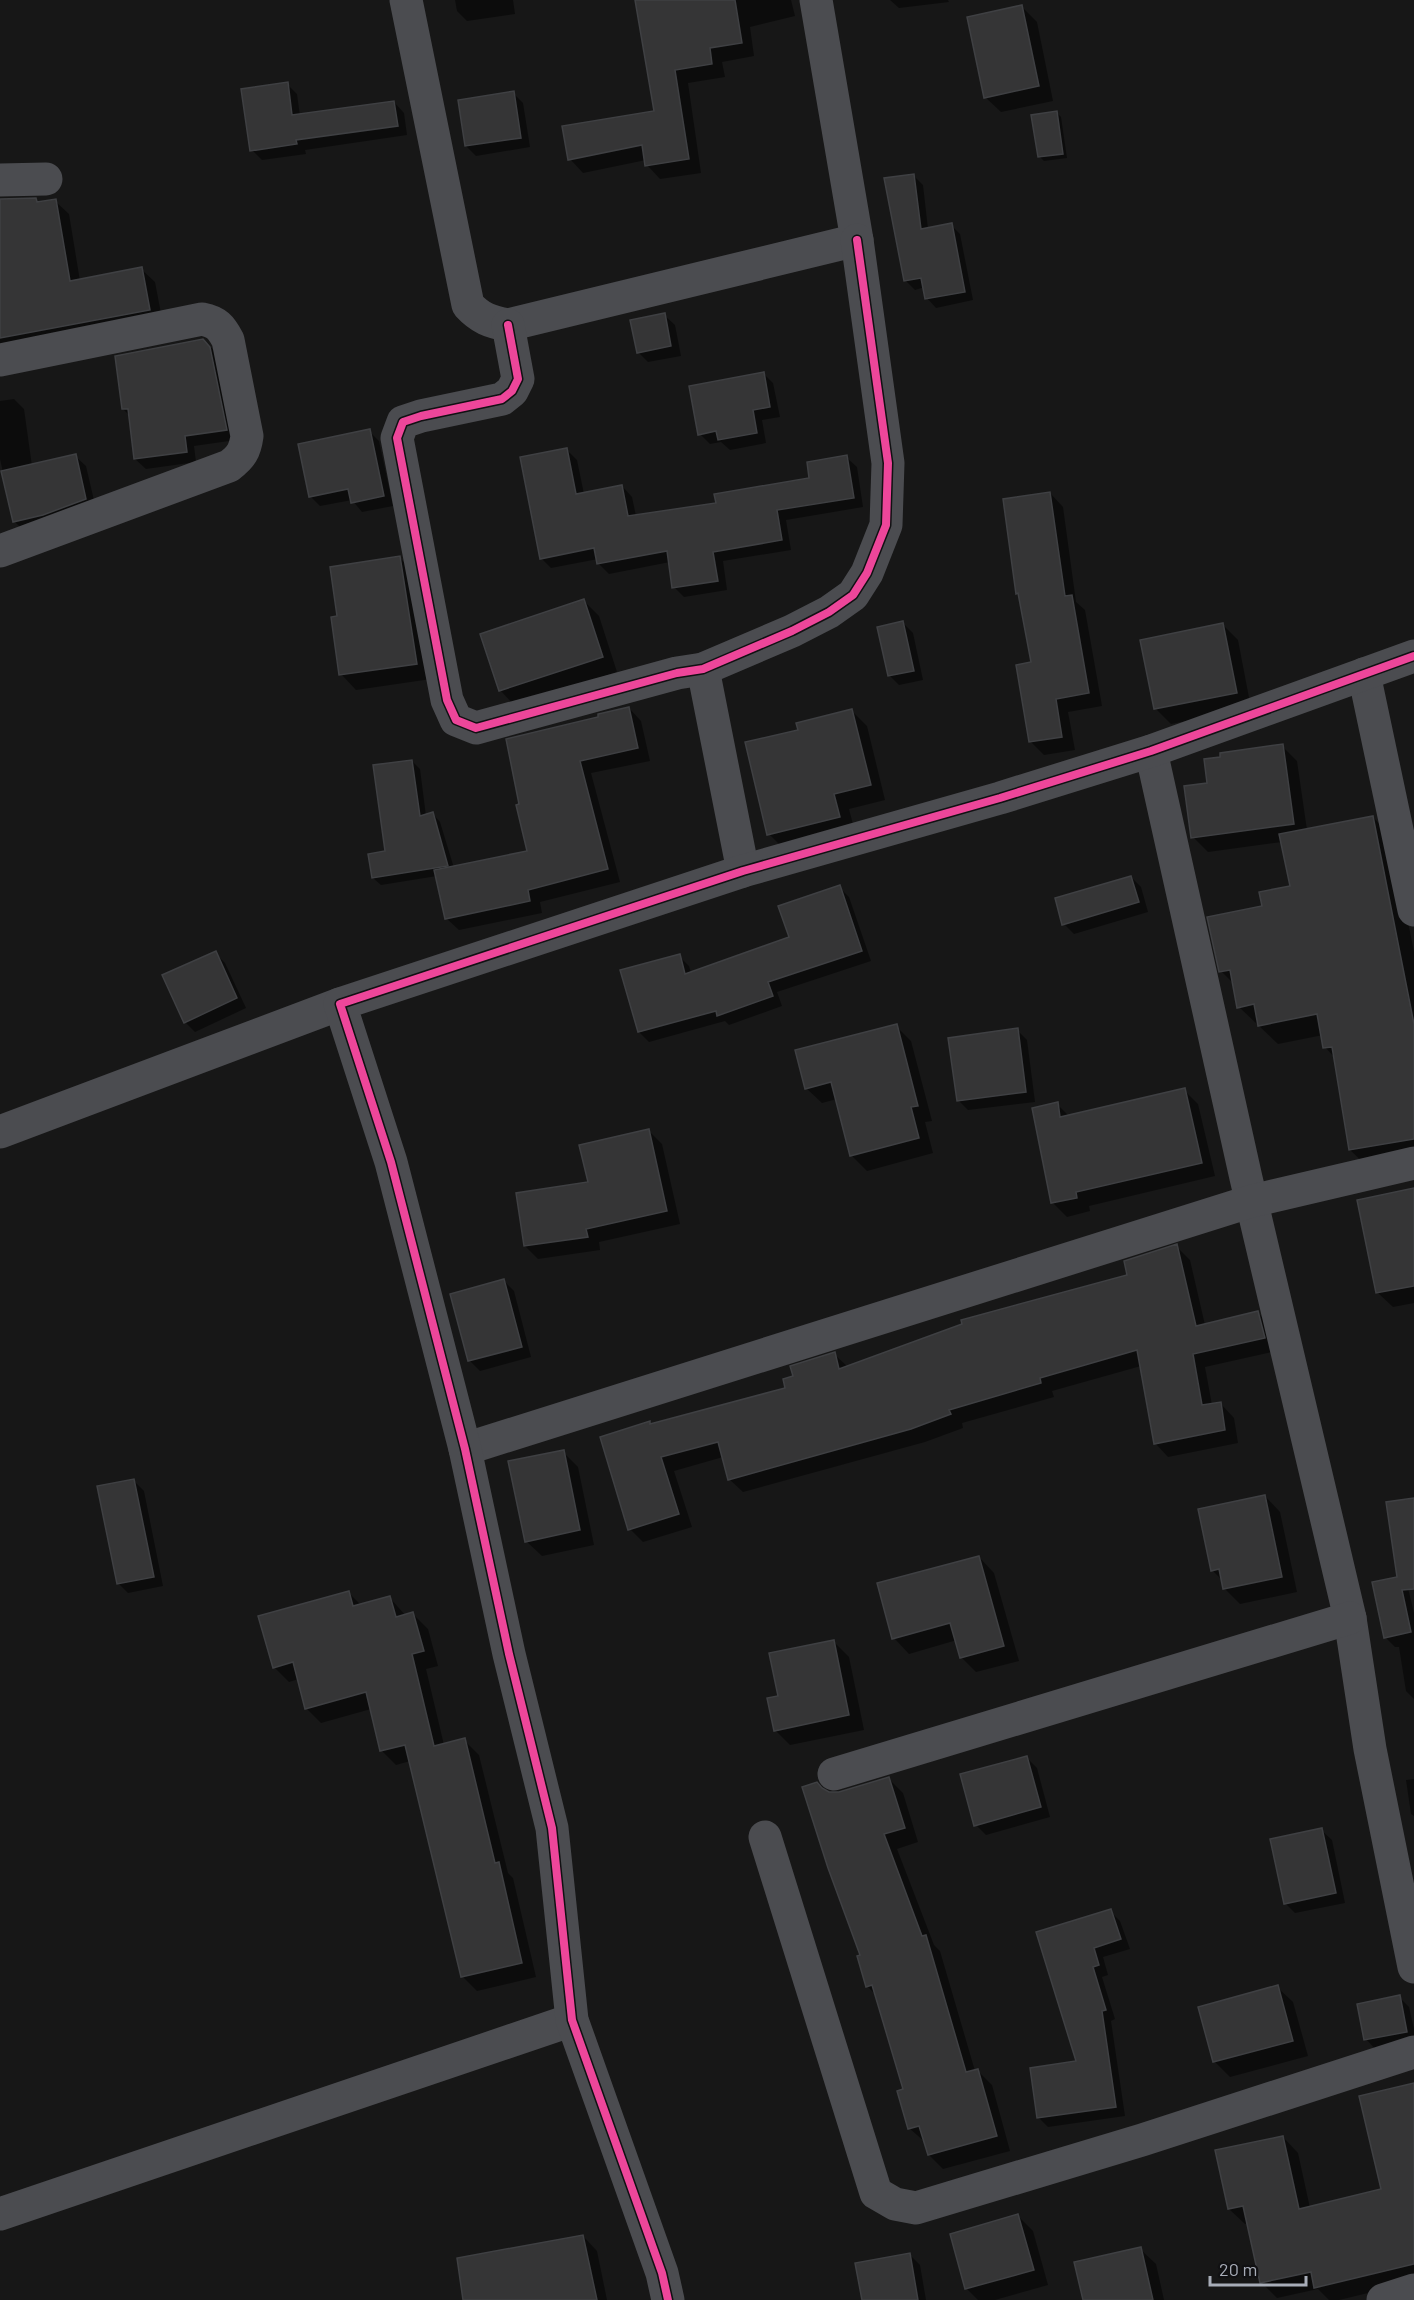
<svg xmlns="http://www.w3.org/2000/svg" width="1414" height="2300" viewBox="0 0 1414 2300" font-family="Barlow,sans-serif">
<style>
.shadow{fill:#0007}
.building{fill:#353536;stroke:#3f4043;stroke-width:1.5}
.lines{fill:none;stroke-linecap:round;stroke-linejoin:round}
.minor{stroke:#4b4c50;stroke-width:33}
.cycleway-casing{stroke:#111113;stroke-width:11}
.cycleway{stroke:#ed469a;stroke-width:8}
</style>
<rect width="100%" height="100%" fill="#171717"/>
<g class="shadow">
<polygon points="455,0 513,0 515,14 467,21 457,11"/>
<polygon points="637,0 791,0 795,16 750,27 754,56 722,62 725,77 688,83 701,173 660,179 647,165 646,160 583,173 570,159 655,112"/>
<polygon points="890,0 948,0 949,2 899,8"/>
<polygon points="1022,7 1037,22 1053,101 1001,112 985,97"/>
<polygon points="287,84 297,94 300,116 394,102 404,113 407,135 305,150 306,154 262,160 252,150"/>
<polygon points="513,93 523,103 530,147 476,156 466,146"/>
<polygon points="1056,112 1061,117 1067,158 1044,161 1040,157"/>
<polygon points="914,176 923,185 928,229 951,225 960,234 973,300 936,308 927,298 925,287 915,290 906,281"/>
<polygon points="35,199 39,203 55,201 69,214 80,281 141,269 155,282 163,324 0,349 0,200"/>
<polygon points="664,315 675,325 681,356 648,362 638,352"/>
<polygon points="207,343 217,354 236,440 194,446 196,462 146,469 135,459 130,416 123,409"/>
<polygon points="763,373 773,383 780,417 762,420 766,443 730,450 721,442 710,444 700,434"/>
<polygon points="14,399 24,409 32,466 75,456 86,466 96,509 24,531 14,521 0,459 0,401"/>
<polygon points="369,431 379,441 393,506 362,512 352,500 320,506 310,496"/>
<polygon points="567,450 577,460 584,494 622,486 632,497 636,516 717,504 811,479 846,457 857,467 863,507 786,520 791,550 723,561 727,590 684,597 674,587 670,562 609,574 599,564 598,559 551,568 541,558"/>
<polygon points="1050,493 1063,507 1076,602 1085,610 1102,706 1068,712 1075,750 1044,755 1031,742 1032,663 1020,595 1018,593"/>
<polygon points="400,558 415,573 431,679 356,690 341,674 339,617"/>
<polygon points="584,601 599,616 617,672 515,706 500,690"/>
<polygon points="903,623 913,633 923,680 899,685 889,675"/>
<polygon points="1223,625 1238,640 1251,708 1171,724 1156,709 1142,641"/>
<polygon points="629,708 641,721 650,761 591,773 620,882 540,902 542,913 459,930 446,918 437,876 381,885 373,878 387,852 412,761 420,769 426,816 433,814 440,822 454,868 529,852 600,718"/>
<polygon points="852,711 867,726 885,800 849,809 855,832 784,849 769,834 800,731"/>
<polygon points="1282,746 1297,761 1307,830 1373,817 1391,836 1414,952 1414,1160 1369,1168 1350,1150 1335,1058 1325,1047 1323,1035 1278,1044 1239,1007 1234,984 1221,971 1263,907 1292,887 1282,842 1208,852 1193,837 1209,784"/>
<polygon points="1131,877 1141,887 1148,912 1074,934 1064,924"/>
<polygon points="839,887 849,897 871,961 777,992 782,1006 729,1025 725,1021 649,1042 639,1032 679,956 689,966 691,973 791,938"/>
<polygon points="215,953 225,963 246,1008 195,1032 185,1022"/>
<polygon points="896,1026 911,1041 932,1121 925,1122 933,1153 867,1171 852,1156 837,1099 822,1103 806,1088"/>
<polygon points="1017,1030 1027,1040 1035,1102 968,1110 958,1100"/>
<polygon points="1184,1090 1198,1104 1215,1176 1089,1206 1090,1211 1067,1217 1053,1203 1057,1104 1069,1116"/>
<polygon points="649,1131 662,1144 680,1224 599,1242 600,1250 538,1259 525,1246 589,1183"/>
<polygon points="1414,1189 1414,1303 1393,1307 1378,1293"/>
<polygon points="1176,1246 1190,1260 1205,1325 1258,1313 1271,1326 1277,1351 1205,1367 1212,1405 1221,1404 1234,1418 1238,1443 1168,1457 1155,1443 1141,1366 1052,1391 1054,1397 962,1423 963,1428 925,1442 743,1492 729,1479 723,1457 674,1471 692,1527 643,1542 630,1529 651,1425 787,1389 795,1377 834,1354 848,1367 1129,1276"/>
<polygon points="504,1281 514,1291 531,1357 480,1371 470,1361"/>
<polygon points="563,1452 578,1467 594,1545 542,1556 526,1541"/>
<polygon points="133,1480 144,1491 163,1586 128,1593 118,1583"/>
<polygon points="1265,1496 1280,1512 1297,1592 1240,1604 1224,1588 1223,1581 1212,1570"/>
<polygon points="979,1557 994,1573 1019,1661 976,1672 961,1657 957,1640 909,1654 894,1638"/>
<polygon points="1374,1583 1408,1588 1414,1613 1414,1699 1406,1691 1399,1647 1395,1647 1385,1637"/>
<polygon points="349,1593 361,1605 390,1598 406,1616 413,1614 428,1629 438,1666 426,1669 444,1745 464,1740 479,1755 508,1873 513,1878 536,1977 477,1991 462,1976 410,1761 396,1765 381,1750 371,1709 321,1723 306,1708 299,1679 289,1682 274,1667"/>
<polygon points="833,1641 849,1657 864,1730 790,1745 775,1730 780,1697"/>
<polygon points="1027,1758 1037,1768 1050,1817 986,1835 976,1825"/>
<polygon points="889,1779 903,1793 918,1842 897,1849 934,1945 940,1951 975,2071 977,2070 992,2085 1010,2151 943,2169 929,2155 925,2142 909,2128 905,2091 876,1995 867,1986 825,1792 839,1794"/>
<polygon points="1414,1779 1414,1816 1411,1814 1406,1780"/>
<polygon points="1321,1830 1332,1840 1345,1903 1295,1913 1285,1903"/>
<polygon points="1110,1911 1120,1921 1130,1949 1103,1957 1108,1975 1102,1977 1115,2019 1111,2021 1125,2116 1048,2127 1039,2118 1078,2062 1037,1933"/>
<polygon points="1277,1987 1293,2002 1308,2056 1230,2077 1215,2062 1200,2008"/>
<polygon points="1399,1997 1409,2007 1414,2029 1414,2042 1376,2050 1366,2039"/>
<polygon points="1414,2085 1414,2282 1339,2300 1329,2300 1318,2289 1277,2298 1262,2283 1248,2223 1245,2224 1229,2209 1283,2137 1298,2153 1310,2208 1383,2191"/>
<polygon points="1018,2216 1033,2231 1048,2285 995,2300 978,2300 967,2289"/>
<polygon points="583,2236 597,2251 607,2300 464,2300"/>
<polygon points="1140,2249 1156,2264 1164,2300 1085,2300"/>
<polygon points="910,2255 920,2265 926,2300 864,2300"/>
</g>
<g class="building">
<polygon points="635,0 735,0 742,43 710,48 712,64 675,70 689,159 645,166 642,145 568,160 562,126 654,111"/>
<polygon points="1022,5 1039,86 984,98 967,17"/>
<polygon points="288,82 292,115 394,101 398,126 296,140 297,144 250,151 241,89"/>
<polygon points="514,91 521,138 465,146 458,100"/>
<polygon points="1057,111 1063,154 1038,157 1031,115"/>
<polygon points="914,174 921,229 952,223 965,292 925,299 921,278 904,281 884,178"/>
<polygon points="36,198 37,202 56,199 70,281 142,267 150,310 0,338 0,199"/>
<polygon points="665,313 671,346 637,353 630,320"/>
<polygon points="203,339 210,347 227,430 185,436 187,452 134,459 128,409 122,409 115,356"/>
<polygon points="764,372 770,407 753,410 757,433 718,440 716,431 698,435 689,386"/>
<polygon points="370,429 384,496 351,503 348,489 309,497 298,444"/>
<polygon points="567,448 576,494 622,485 628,516 716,503 714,494 809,478 807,462 847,455 854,498 777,510 782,540 713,552 718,581 672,588 667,551 597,564 594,548 540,559 520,457"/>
<polygon points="76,454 86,499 43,515 13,522 1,471"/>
<polygon points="1050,492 1065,596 1072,595 1089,693 1056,699 1062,737 1029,742 1016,665 1031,662 1018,593 1016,594 1003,499"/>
<polygon points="400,556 417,664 339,675 331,617 337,616 330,567"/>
<polygon points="584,599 603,657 499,691 480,634"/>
<polygon points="903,621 914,671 888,676 877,627"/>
<polygon points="1223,623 1237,693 1154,709 1140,640"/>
<polygon points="629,707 638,748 580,761 608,869 528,890 530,901 445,919 434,870 527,851 516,805 519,804 506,739 598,717 598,714"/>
<polygon points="852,709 871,785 834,794 840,817 767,835 745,742 798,730 796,723"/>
<polygon points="1283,744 1294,824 1191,838 1184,786 1207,783 1204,759 1220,757 1220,753"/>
<polygon points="412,760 420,816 433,812 448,866 372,878 368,854 385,851 373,765"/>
<polygon points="1373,816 1414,1024 1414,1139 1349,1150 1332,1047 1323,1048 1317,1014 1258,1026 1254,1004 1237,1008 1230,970 1219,972 1207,917 1262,906 1259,892 1290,886 1279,834"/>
<polygon points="1131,876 1139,902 1062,925 1055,898"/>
<polygon points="840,885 862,951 768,982 773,996 717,1016 716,1011 638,1032 620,970 680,954 685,974 789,937 778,906"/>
<polygon points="216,951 237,998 184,1023 162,975"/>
<polygon points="897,1024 918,1106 911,1107 919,1138 850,1156 831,1082 805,1089 795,1050"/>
<polygon points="1018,1028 1026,1092 957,1101 948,1038"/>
<polygon points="1185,1088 1202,1163 1076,1192 1077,1198 1051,1203 1032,1108 1058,1102 1060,1117"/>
<polygon points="649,1129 667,1211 586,1229 588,1237 524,1246 516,1193 588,1182 579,1145"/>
<polygon points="1414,1188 1414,1286 1376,1293 1357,1200"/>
<polygon points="1177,1244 1196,1326 1258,1311 1265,1338 1193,1354 1202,1405 1221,1402 1225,1430 1154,1444 1137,1350 1040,1378 1041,1383 949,1410 951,1414 911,1429 728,1480 718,1442 661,1457 679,1514 628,1530 600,1437 650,1421 650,1424 785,1388 783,1379 793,1376 790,1366 835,1352 839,1369 962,1324 961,1320 1127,1275 1124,1261"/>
<polygon points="504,1279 522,1347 468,1361 450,1294"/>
<polygon points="564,1450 580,1530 525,1542 508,1461"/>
<polygon points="134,1479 154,1577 117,1584 97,1486"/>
<polygon points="1265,1495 1282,1577 1223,1589 1219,1569 1211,1571 1198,1509"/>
<polygon points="1414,1498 1414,1589 1402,1590 1411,1632 1384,1638 1372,1582 1397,1577 1386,1502"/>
<polygon points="979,1556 1004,1646 960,1658 950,1623 892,1639 877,1583"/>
<polygon points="349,1591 353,1606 390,1596 396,1617 413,1612 424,1651 412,1654 434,1746 465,1738 495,1863 499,1862 522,1963 461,1977 405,1745 380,1751 366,1692 305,1709 293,1662 273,1668 258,1616"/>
<polygon points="834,1640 849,1715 774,1731 767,1698 778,1696 769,1653"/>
<polygon points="1027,1756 1041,1807 974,1826 960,1774"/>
<polygon points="889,1777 905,1828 884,1834 922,1936 926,1935 966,2072 978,2069 997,2136 928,2155 919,2126 908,2129 897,2091 903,2089 872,1985 866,1987 857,1956 860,1955 828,1868 802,1787 817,1782 822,1788 829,1792 839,1792"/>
<polygon points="1322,1828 1336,1893 1284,1904 1270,1839"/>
<polygon points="1111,1909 1121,1939 1094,1948 1099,1965 1093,1967 1106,2010 1102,2011 1116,2107 1037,2118 1030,2068 1076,2061 1036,1932"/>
<polygon points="1278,1985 1293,2041 1213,2062 1198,2007"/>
<polygon points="1400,1995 1407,2032 1364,2040 1357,2004"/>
<polygon points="1414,2083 1414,2264 1314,2288 1311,2272 1260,2283 1243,2206 1228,2209 1215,2150 1283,2136 1299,2209 1381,2189 1359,2096"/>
<polygon points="1018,2214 1034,2270 965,2289 950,2234"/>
<polygon points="583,2235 597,2300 463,2300 457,2258"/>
<polygon points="1141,2247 1153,2300 1083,2300 1074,2262"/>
<polygon points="910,2253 918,2300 862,2300 855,2263"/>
</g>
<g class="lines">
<g class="minor">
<path d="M406 0 468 305C480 318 490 322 508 325L857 240 816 0"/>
<polyline points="0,180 46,179"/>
<polyline points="508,325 518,379 512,391 502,399 421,416 403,422 397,438 447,700 456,720 476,728 677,673 703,669 792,631 829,612 853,595 867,573 886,525 888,463 857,240"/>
<path d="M0 360 202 319C217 322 221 327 228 340L247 436C245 451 241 457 229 466L0 551"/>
<polyline points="703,669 743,871"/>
<polyline points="1364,674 1414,910"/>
<polyline points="1151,751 1246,1178 1350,1618 1370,1749 1414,1967"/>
<polyline points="0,1132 340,1004"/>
<polyline points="465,1449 1252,1201 1414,1163"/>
<polyline points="834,1774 1350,1618"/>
<polyline points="765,1837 876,2193 895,2204 916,2208 1142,2140 1414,2052"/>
<polyline points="0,2214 572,2020"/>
<polyline points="668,2300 662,2273 572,2020 552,1828 509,1654 465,1449 391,1162 340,1004 743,871 1000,798 1151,751 1414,656"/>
<polyline points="1383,2300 1414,2290"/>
</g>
<defs>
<g id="cycleway">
<polyline points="508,325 518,379 512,391 502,399 421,416 403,422 397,438 447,700 456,720 476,728 677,673 703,669 792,631 829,612 853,595 867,573 886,525 888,463 857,240"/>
<polyline points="668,2300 662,2273 572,2020 552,1828 509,1654 465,1449 391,1162 340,1004 743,871 1000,798 1151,751 1414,656"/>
</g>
</defs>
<use href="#cycleway" class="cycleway-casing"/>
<use href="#cycleway" class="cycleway"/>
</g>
<path d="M1210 2276v9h96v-9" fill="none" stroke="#a8adb8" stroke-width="3"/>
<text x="1219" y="2276" font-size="18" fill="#a8adb8" stroke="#111113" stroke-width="4.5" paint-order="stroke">20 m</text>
</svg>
